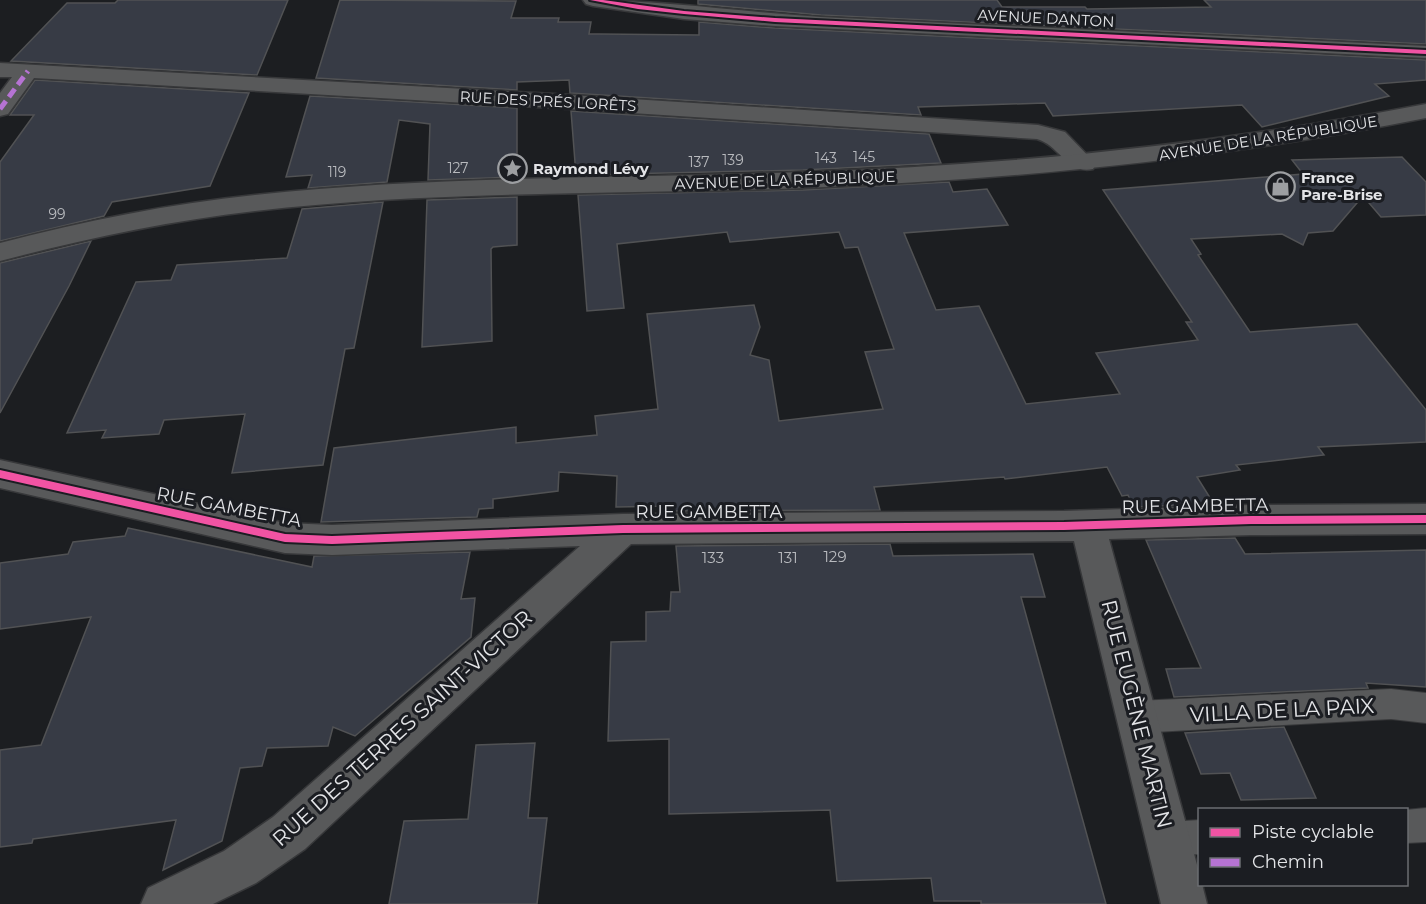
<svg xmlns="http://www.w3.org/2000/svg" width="1426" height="904" viewBox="0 0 1426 904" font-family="Montserrat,sans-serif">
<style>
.building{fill:#373b45;stroke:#515254;stroke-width:1.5}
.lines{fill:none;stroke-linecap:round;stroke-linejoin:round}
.service-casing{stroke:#37383a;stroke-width:2}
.minor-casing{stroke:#37383a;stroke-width:3}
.tertiary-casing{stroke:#37383a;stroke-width:3}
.secondary-casing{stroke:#37383a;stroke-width:3}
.service{fill:#58595a;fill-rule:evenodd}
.minor{fill:#58595a;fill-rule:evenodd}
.tertiary{fill:#58595a;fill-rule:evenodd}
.secondary{fill:#58595a;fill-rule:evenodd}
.quiet{stroke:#b673d3;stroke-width:5;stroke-dasharray:10 5;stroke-linecap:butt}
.cycleway-casing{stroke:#1b1d22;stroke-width:4}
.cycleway{fill:#f153a3;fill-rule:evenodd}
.labels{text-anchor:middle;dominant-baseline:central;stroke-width:6;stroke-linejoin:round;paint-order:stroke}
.far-number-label{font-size:14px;fill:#b8babe}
.far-street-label{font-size:15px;fill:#e3e4e7;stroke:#1b1d22}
.far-poi-label{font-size:15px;font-weight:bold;fill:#e3e4e7;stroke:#1b1d22;text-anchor:start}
.number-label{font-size:15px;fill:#b8babe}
.street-label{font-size:18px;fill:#e3e4e7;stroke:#1b1d22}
.near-street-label{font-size:21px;fill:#e3e4e7;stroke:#1b1d22}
</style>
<rect width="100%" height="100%" fill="#1c1e21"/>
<g class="building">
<polygon points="118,0 288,0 257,75 11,61 67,3 115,3"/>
<polygon points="340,0 516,1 511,18 559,18 558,22 591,22 589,34 599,34 699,35 699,22 775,28 1426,60 1426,80 1375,84 1389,96 1262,127 1242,105 1053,116 1045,103 918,107 921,115 570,93 569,80 517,82 517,90 316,78"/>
<polygon points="698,0 997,0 1002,7 1085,7 1087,9 1211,7 1204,0 1426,0 1426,44 821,15 698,4"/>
<polygon points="35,80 249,93 210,186 112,202 104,216 0,241 0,162 34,115 10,115"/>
<polygon points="310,96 517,108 517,177 428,180 430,124 399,120 387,182 308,188 312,175 286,177"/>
<polygon points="571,111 929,134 941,163 803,170 576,175"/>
<polygon points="1402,157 1426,182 1426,215 1381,217 1363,196 1333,231 1308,233 1303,245 1282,234 1191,239 1201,254 1198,255 1250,332 1357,324 1426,410 1426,442 1318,447 1324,455 1236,465 1240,470 1197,477 1214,504 1133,507 1128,495 1122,496 1107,467 1005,479 1004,477 874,487 880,510 673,511 673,506 616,507 617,476 559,472 558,491 493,499 493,508 479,509 477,517 321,522 334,448 516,427 516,443 597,435 595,416 658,409 647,314 754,305 760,327 750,355 769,360 779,421 883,409 865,352 894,349 858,247 845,248 839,232 730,242 727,232 617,244 624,308 587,311 578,195 803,190 949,182 953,192 987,189 1008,225 904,233 936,310 979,306 1026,404 1120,394 1096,353 1198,340 1186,322 1192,322 1103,190 1303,174 1292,160"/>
<polygon points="517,197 517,245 493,247 491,249 492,341 422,347 427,200"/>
<polygon points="383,202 354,348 345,349 323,465 232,473 245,414 164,420 159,434 102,438 106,430 67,433 136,282 171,280 177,265 287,258 302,209"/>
<polygon points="91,241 69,286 0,413 0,263"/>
<polygon points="128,528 312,567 314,556 470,552 461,599 475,598 471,637 355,736 333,727 328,746 267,748 262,766 240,768 222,841 163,870 176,820 33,839 32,843 0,847 0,750 41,745 91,617 0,629 0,563 68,554 73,542 125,536"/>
<polygon points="1235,538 1245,554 1426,550 1426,687 1366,683 1368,688 1174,697 1166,669 1201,668 1146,540"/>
<polygon points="890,544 893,556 1033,554 1045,597 1021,597 1106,904 981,904 981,901 934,901 931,878 837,881 830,810 669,814 669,739 608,741 611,642 646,641 646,612 670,611 671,592 680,592 676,546"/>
<polygon points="1284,727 1316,798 1241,800 1230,773 1201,774 1185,733"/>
<polygon points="535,743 528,818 547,818 537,904 389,904 404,821 468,819 476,745"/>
</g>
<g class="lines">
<defs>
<g id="service">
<polygon points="1391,689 1426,693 1426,723 1391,719 1137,733 1126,728 1121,717 1126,706 1137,701"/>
<polygon points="1426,808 1426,842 1406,843 1405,810"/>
<polygon points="1200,820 1200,854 1167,856 1155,851 1150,839 1155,827 1167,822"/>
</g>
<g id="minor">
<path d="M0 63 554 94 1038 125 1065 132 1096 164 1093 169C1068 175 1059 145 1037 139L554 108 34 78 8 114 0 116V93L12 77H0Z"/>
<polygon points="0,460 285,523 332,525 623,514 1064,511 1251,505 1426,504 1426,534 1251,535 1109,539 1200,876 1200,884 1202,884 1207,904 1161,904 1074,541 631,544 305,849 256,883 213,904 141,904 148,888 224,851 273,817 580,546 332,555 285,553 0,488"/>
</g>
<path id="tertiary" d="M583 0C662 0 742 12 821 17L1426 46V58L775 26 684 19 593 6 586 4Z"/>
<path id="secondary" d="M1426 104V118C1220 159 1012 180 803 188 620 195 436 190 255 211 168 221 84 239 0 261V243C84 221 169 204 255 195 437 175 620 179 803 172 1013 165 1220 144 1426 104Z"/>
</defs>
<use href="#service" class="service-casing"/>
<use href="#minor" class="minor-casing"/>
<use href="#tertiary" class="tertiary-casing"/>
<use href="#secondary" class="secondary-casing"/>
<use href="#service" class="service"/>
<use href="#minor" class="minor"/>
<use href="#tertiary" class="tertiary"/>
<use href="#secondary" class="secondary"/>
<polyline class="quiet" points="0,109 28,71"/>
<defs>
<g id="cycleway">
<polygon points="590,0 603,0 684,11 775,18 1426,50 1426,54 775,22 684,14 638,9"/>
<polygon points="0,470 285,534 332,536 623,525 1064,522 1251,516 1426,515 1426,523 1251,524 1064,530 623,533 332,544 285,542 0,478"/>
</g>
</defs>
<use href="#cycleway" class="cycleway-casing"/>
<use href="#cycleway" class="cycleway"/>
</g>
<defs>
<symbol id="sight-ring" viewBox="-11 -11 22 22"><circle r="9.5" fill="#1b1d22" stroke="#9d9fa2" stroke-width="1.5"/><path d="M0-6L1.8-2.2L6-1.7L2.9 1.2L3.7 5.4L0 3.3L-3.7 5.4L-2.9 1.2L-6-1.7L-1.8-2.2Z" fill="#9d9fa2"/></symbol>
<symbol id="shop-ring" viewBox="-11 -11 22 22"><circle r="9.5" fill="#1b1d22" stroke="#9d9fa2" stroke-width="1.5"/><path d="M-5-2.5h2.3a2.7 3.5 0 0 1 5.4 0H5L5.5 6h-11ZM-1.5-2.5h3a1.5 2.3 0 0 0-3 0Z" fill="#9d9fa2"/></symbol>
</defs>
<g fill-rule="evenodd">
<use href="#sight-ring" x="496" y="152" width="33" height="33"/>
<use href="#shop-ring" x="1264" y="170" width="33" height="33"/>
</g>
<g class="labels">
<g class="far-number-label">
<text x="864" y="157">145</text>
<text x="826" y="158">143</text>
<text x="733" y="160">139</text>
<text x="699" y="162">137</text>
<text x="458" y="168">127</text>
<text x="337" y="172">119</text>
<text x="57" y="214">99</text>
</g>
<g class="far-street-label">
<text transform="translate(1046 18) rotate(3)">AVENUE DANTON</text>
<text transform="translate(548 101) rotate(3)">RUE DES PRÉS LORÊTS</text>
<text transform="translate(1268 138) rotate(-9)">AVENUE DE LA RÉPUBLIQUE</text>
<text transform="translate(785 180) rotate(-2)">AVENUE DE LA RÉPUBLIQUE</text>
</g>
<g class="far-poi-label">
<text x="533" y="168">Raymond Lévy</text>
<text x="1301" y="177">France<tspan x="1301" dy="17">Pare-Brise</tspan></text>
</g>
<g class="number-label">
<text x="835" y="556">129</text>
<text x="713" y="557">133</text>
<text x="788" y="557">131</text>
</g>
<g class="street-label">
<text transform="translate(1195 506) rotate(-1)">RUE GAMBETTA</text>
<text transform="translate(229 507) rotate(11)">RUE GAMBETTA</text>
<text x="709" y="512">RUE GAMBETTA</text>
</g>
<g class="near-street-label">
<text transform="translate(1282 710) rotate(-3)">VILLA DE LA PAIX</text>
<text transform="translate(1137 714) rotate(76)">RUE EUGÈNE MARTIN</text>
<text transform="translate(402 728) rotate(-42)">RUE DES TERRES SAINT-VICTOR</text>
</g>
</g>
<rect x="1198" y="808" width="210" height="78" fill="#1b1d22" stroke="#6b6d71" stroke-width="1.5"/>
<rect x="1210" y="828" width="30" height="9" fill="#f153a3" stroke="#6b6d71" stroke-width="1.5"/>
<text x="1252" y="838" font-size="18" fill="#e3e4e7">Piste cyclable</text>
<rect x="1210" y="858" width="30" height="9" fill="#b673d3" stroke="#6b6d71" stroke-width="1.5"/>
<text x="1252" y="868" font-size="18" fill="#e3e4e7">Chemin</text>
</svg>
